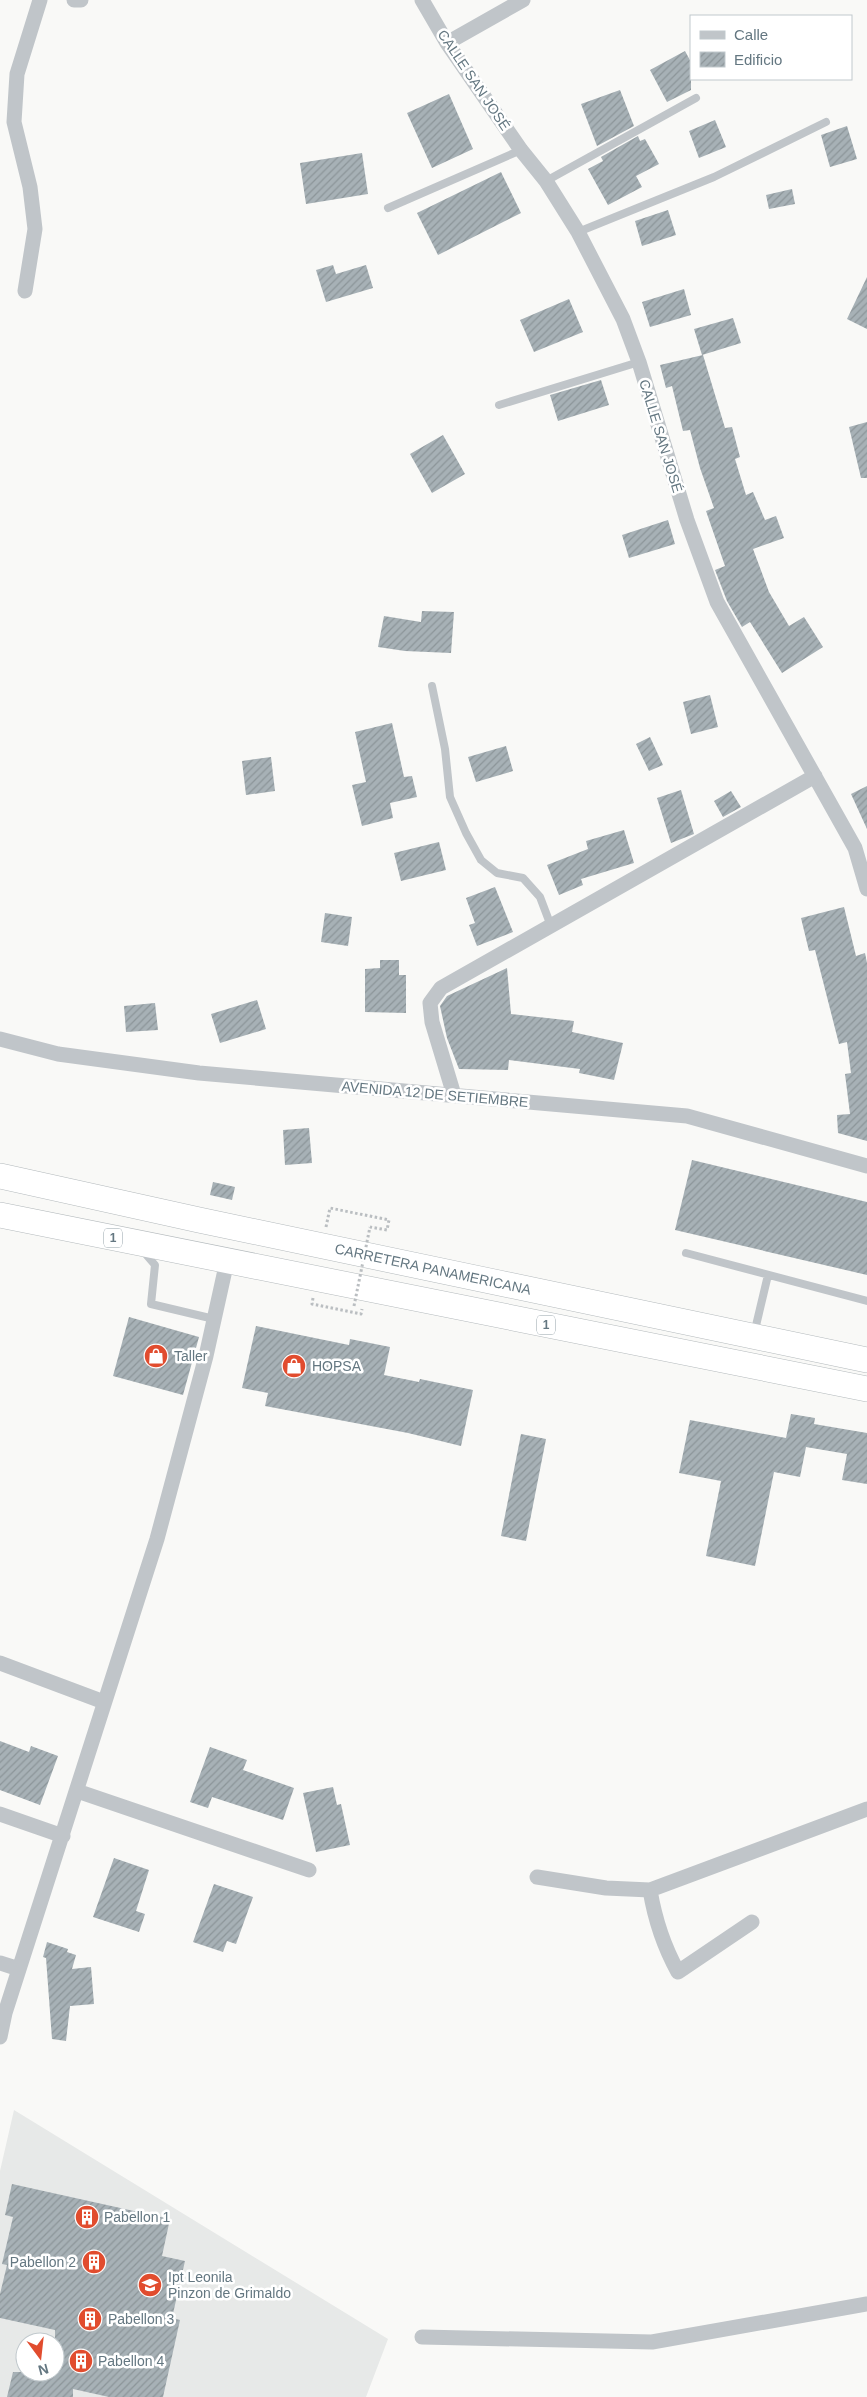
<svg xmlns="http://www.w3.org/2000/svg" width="867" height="2397" font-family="Helvetica,sans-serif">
	<defs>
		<pattern id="building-hatch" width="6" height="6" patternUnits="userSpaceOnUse" patternTransform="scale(1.25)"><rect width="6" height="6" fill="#a7b1b6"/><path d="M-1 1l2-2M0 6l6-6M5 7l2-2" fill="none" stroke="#8c9599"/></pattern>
	</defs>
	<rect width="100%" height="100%" fill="#f9f9f7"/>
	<path fill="#e7e9e8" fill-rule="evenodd" d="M14 2110 388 2339 366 2397H0V2171ZM25 2342H55V2372H25Z"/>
	<path fill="url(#building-hatch)" d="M685 51 691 62V90L667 102 650 70Z
		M620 90 634 126 597 146 581 104Z
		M449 94 473 149 432 168 407 113Z
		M715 120 726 147 699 158 689 131Z
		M847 126 857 159 830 167 821 135Z
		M638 136 640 141 645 139 659 164 636 176 642 187 608 205 588 169 603 161 601 157Z
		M362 153 368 194 306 204 300 163Z
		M501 172 521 213 438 255 417 213Z
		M792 189 795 204 769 209 766 195Z
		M668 210 676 235 642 246 635 221Z
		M333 265 336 274 366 265 373 288 326 302 316 270Z
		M867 277V329L847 319Z
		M684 289 691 315 650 327 642 302Z
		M569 299 583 332 534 352 520 320Z
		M733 318 741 343 702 355 694 329Z
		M703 355 725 428 732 427 740 457 735 459 746 495 753 492 765 520 776 516 784 538 753 549 769 592 789 626 804 617 823 647 782 673 750 622 742 627 727 601 715 570 725 566 706 511 714 508 700 468 690 430 683 431 672 386 666 388 660 365Z
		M601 380 609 405 558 421 550 395Z
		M867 422V478H861L849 427Z
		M443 435 465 474 432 493 410 454Z
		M668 520 675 544 629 558 622 535Z
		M422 611 454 612 451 653 405 651 378 647 384 616 421 622Z
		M710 695 718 727 691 734 683 702Z
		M392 723 404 777 412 776 417 797 390 803 393 818 362 826 352 785 366 782 355 732Z
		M650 737 663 765 649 771 636 744Z
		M506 746 513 771 476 782 468 757Z
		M271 757 275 791 246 795 242 761Z
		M867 786V829L851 794Z
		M681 790 694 834 671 843 657 798Z
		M731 791 741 807 723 817 714 801Z
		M624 830 634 863 581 879 583 885 559 895 547 865 588 849 586 841Z
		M439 842 446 870 401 881 394 853Z
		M495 887 513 932 477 946 469 925 475 923 466 898Z
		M844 907 856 956 865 953 867 963V1141L838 1133 837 1115 850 1114 845 1074 851 1073 847 1042 839 1044 815 950 809 951 801 918Z
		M325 913 352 917 348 946 321 942Z
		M380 960H399V975H406V1013L365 1012V969L380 968Z
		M507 968 511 1014 574 1021 572 1032 623 1043 614 1080 579 1073 580 1069 509 1060 508 1070 459 1069 447 1038 440 1006 447 996Z
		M257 1000 266 1029 220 1043 211 1014Z
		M155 1003 158 1030 126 1032 124 1006Z
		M309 1128 312 1163 285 1165 283 1130Z
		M692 1160 867 1202V1275L675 1230Z
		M213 1182 235 1187 232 1200 210 1195Z
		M129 1317 199 1337 183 1395 113 1376Z
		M256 1326 349 1345 350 1339 390 1347 384 1375 419 1382 420 1379 473 1390 461 1446 408 1433 265 1406 268 1393 242 1388Z
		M791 1414 815 1418 814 1424 867 1433V1484L842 1480 847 1454 806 1447 800 1477 774 1472 755 1566 706 1556 721 1481 679 1473 690 1420 786 1438Z
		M521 1434 546 1439 526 1541 501 1536Z
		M0 1741 29 1752 31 1746 58 1756 40 1805 0 1790Z
		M210 1747 247 1760 243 1770 294 1788 283 1820 212 1797 208 1808 190 1802Z
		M333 1787 337 1805 341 1804 350 1845 316 1852 303 1793Z
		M114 1858 149 1870 136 1911 145 1914 139 1932 93 1917Z
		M214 1884 253 1897 236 1944 227 1941 223 1952 193 1942Z
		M47 1942 68 1949 67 1952 76 1955 72 1969 91 1967 94 2004 70 2006 66 2041 52 2039 46 1958 43 1957Z
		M12 2184 170 2219 162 2256 185 2261 172 2318 180 2320 163 2397H109L73 2389V2397H7L13 2372H55V2330L0 2318V2294L7 2265 2 2264 13 2217 5 2215Z"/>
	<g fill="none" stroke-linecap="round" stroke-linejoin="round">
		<g stroke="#b3b9bc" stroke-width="26">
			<path id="trunk" d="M0 1176 199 1220 867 1360
				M0 1215 867 1389"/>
		</g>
		<path stroke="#babec1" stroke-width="3" stroke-dasharray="2.5 2.5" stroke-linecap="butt" d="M326 1227 330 1208 389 1220 387 1230 370 1227
			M313 1298 312 1304 361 1314 362 1309"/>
		<path stroke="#c0c5c9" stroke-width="8" d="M546 181 696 98
			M388 208 521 150
			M578 232 714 177 826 122
			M499 405 639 362
			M432 686 445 749 450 797 466 833 481 860 497 873 523 878 540 897 551 926
			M143 1251 155 1265 151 1304 214 1319
			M686 1253 867 1301
			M754 1334 768 1275"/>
		<path stroke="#c0c5c9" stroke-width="15" d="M74 0H81
			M422 0 447 43 521 150 546 181 578 232 623 319 639 362 687 520 717 602 855 848 867 889
			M447 43 523 0
			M25 291 35 229 30 187 14 122 17 74 40 0
			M0 1039 58 1054 199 1073 687 1116 867 1166
			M454 1095 432 1022 430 1003 441 988 815 776
			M0 1663 104 1702
			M77 1791 309 1870
			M0 1814 63 1836
			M537 1877 606 1888 650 1890 867 1809
			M650 1890C655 1920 663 1945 678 1972L752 1922
			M0 1963 19 1969
			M0 2037 5 2013 157 1539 206 1356 227 1261
			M422 2337 652 2342 867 2304"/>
		<use href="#trunk" stroke="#fff" stroke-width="25"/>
		<path stroke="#babec1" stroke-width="3" stroke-dasharray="2.5 2.5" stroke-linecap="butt" d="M354 1306 370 1227"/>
	</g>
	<defs>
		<g id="shop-disc" transform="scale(1.25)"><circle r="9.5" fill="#e14c2e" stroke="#fff"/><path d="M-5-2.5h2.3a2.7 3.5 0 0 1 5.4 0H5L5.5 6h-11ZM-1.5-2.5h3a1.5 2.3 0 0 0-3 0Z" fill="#fff"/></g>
		<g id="building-disc" transform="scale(1.25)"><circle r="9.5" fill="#e14c2e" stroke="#fff"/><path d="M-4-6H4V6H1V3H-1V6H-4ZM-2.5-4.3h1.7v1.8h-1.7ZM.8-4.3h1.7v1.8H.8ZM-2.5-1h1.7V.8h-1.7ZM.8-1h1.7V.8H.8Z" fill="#fff"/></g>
		<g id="school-disc" transform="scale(1.25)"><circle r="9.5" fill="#e14c2e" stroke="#fff"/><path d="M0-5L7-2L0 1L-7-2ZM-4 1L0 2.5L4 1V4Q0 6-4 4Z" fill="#fff"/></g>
	</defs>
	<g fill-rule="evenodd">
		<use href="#shop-disc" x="156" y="1356"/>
		<use href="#shop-disc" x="294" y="1366"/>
		<use href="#building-disc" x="87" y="2217"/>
		<use href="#building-disc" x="94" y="2262"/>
		<use href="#school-disc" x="150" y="2285"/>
		<use href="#building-disc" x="90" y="2319"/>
		<use href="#building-disc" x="81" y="2361"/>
	</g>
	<g text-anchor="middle" stroke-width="5" stroke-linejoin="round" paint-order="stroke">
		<g fill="#fff" stroke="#92a0a7" stroke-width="1">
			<rect x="104" y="1228.5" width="18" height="19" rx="4"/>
			<rect x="537" y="1315.5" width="18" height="19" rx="4"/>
		</g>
		<g font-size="12" font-weight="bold" fill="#647781">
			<text x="113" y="1242">1</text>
			<text x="546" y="1329">1</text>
		</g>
		<g font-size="14" fill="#647781" stroke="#fff">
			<text transform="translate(474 80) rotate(56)" y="5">CALLE SAN JOSÉ</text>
			<text transform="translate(661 436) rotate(73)" y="5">CALLE SAN JOSÉ</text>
			<text transform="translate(435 1094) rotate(5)" y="5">AVENIDA 12 DE SETIEMBRE</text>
			<text transform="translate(433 1269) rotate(12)" y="5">CARRETERA PANAMERICANA</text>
		</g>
		<g font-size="14" fill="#647781" stroke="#fff" text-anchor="start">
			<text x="174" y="1361">Taller</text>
			<text x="312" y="1371">HOPSA</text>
			<text x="104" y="2222">Pabellon 1</text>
			<text x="76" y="2267" text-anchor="end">Pabellon 2</text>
			<text x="168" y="2282">Ipt Leonila<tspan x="168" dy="16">Pinzon de Grimaldo</tspan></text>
			<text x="108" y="2324">Pabellon 3</text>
			<text x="98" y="2366">Pabellon 4</text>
		</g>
	</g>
	<rect x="690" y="15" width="162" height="65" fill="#ffffff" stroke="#c1c9cd"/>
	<rect x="700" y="31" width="25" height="8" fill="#c0c5c9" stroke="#c1c9cd"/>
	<text x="734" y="40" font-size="15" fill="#647781">Calle</text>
	<rect x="700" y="52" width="25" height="15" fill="url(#building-hatch)" stroke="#c1c9cd"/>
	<text x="734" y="65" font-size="15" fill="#647781">Edificio</text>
	<g transform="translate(40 2357) rotate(165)"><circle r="24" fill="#ffffff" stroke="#c1c9cd"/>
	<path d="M0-4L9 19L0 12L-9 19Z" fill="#e14c2e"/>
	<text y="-8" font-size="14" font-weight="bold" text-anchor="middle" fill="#647781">N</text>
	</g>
</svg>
